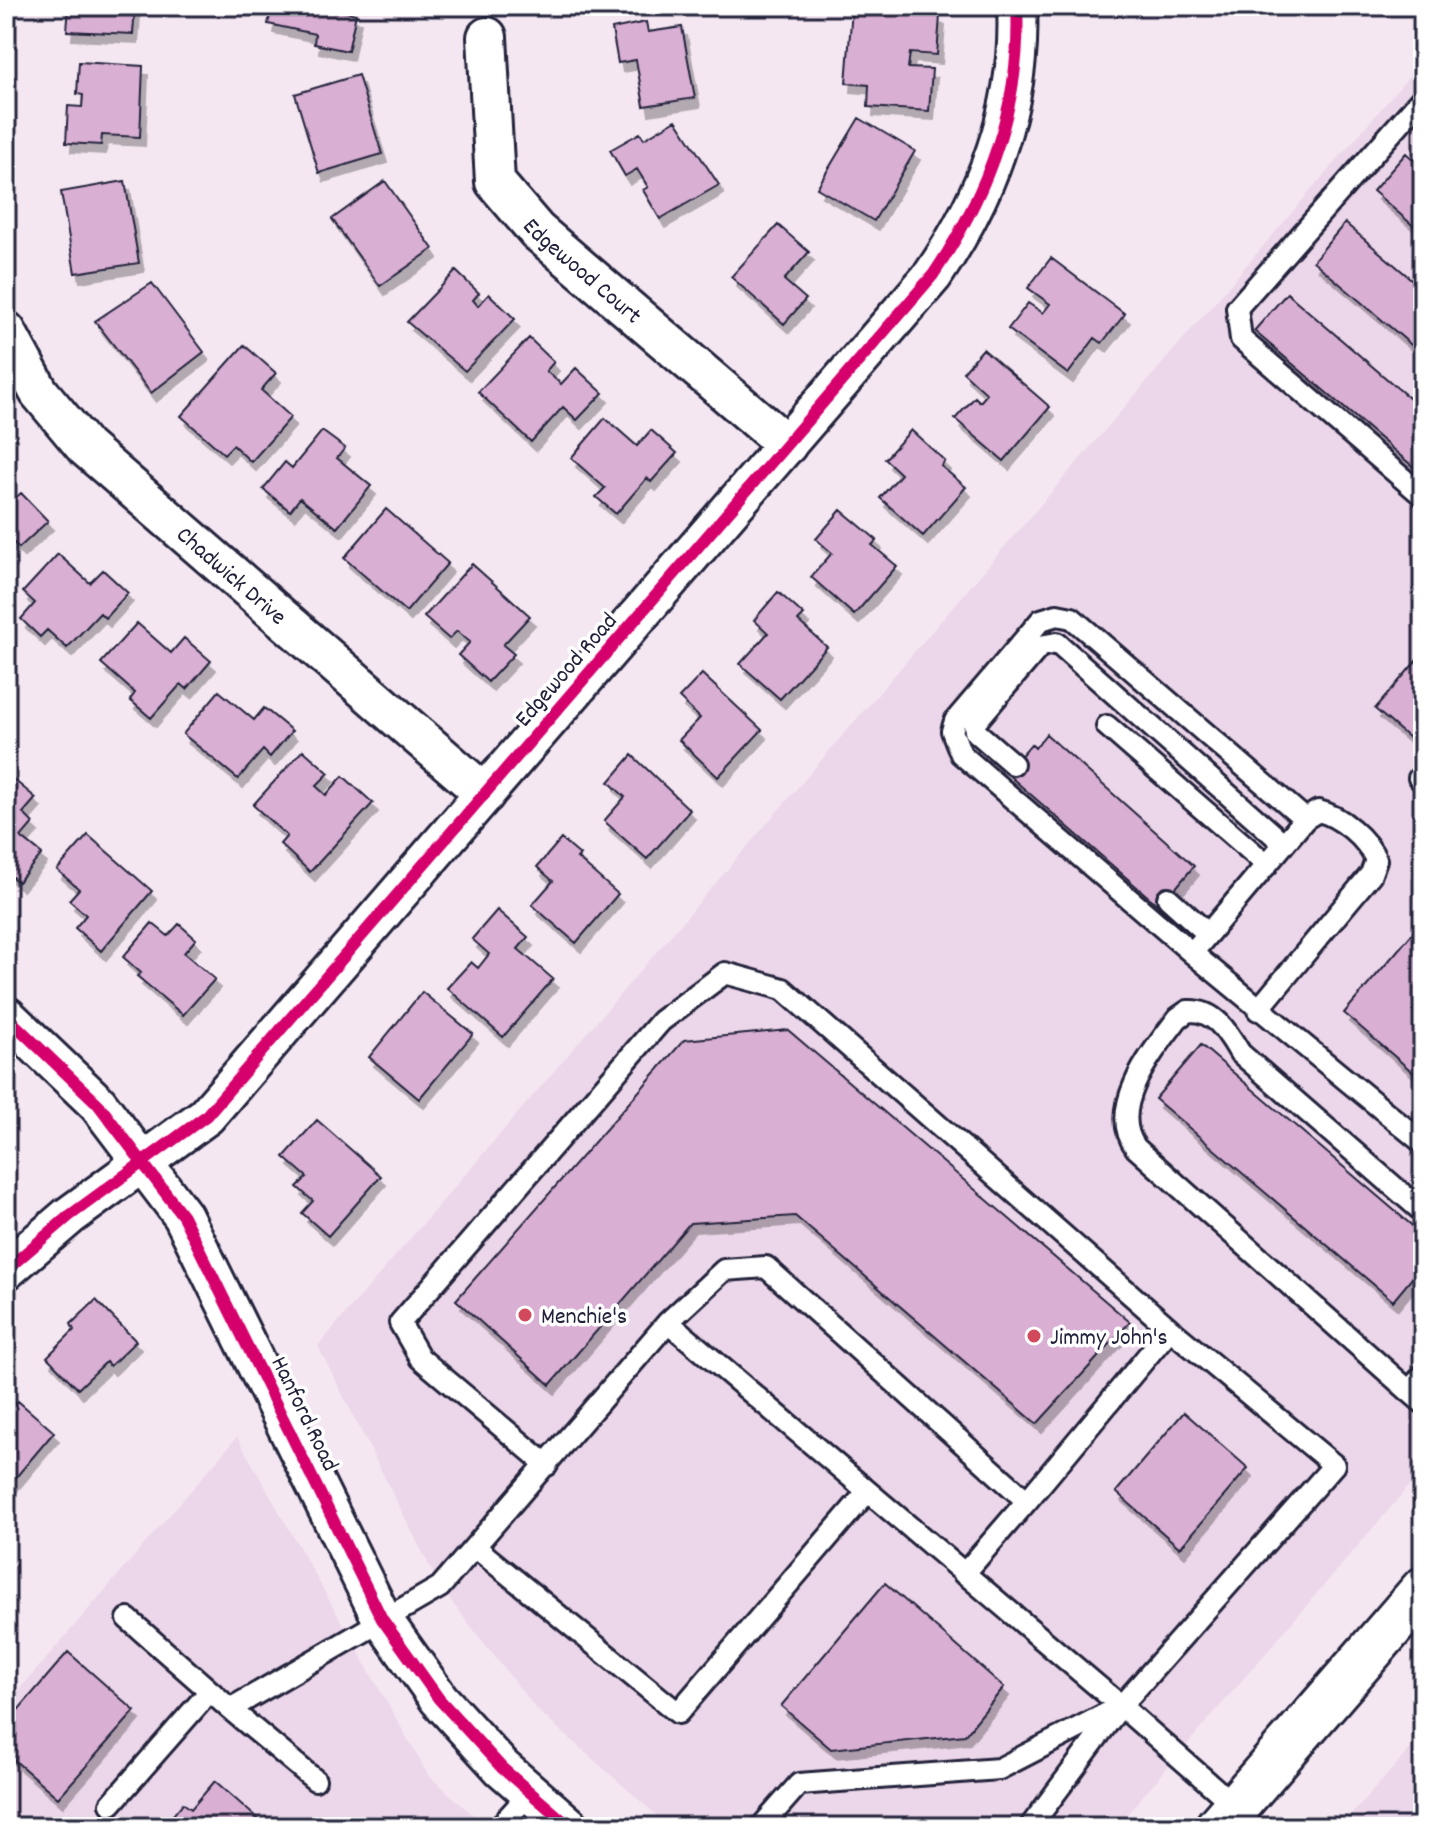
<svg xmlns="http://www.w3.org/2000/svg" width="1429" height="1833" font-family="Dekko,sans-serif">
	<defs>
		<filter id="shadow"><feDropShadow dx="5" dy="9" stdDeviation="0" flood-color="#0004"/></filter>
	</defs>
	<rect width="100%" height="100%" fill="#f4e7f2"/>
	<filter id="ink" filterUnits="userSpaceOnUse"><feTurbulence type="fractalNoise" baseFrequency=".0125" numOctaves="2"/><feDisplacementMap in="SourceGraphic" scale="16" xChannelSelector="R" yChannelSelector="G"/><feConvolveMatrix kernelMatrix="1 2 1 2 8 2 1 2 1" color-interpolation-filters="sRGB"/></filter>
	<g filter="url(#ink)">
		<path fill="#ecd6e9" d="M1423 60V1470L1116 1827H670L536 1709 440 1587 318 1346Z
			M237 1437 428 1775 487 1827H6V1705Z
			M1423 1735V1827H1340Z"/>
		<path fill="#d9afd4" stroke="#22223b" stroke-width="2" filter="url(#shadow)" d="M69 6H135L133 34 67 31Z
			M272 6H338L337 10 356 14 348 51 314 44 315 34 268 24Z
			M852 9 940 16 937 55 910 53 908 68 932 69 929 111 868 107 869 85 846 83Z
			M646 22 648 32 682 27 695 98 644 106 636 60 618 63 612 29Z
			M79 62 143 66 140 137 102 135 101 145 66 143 68 106 82 107 83 95 77 94Z
			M358 75 382 154 319 173 295 94Z
			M859 118 915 151 874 221 817 188Z
			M676 120 719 185 660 219 643 190 648 187 637 169 625 176 610 150 640 133 644 139Z
			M1406 153 1423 168V234L1373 191Z
			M125 181 139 263 75 273 61 192Z
			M385 181 433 249 380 286 332 219Z
			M1345 223 1423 289V355L1313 261Z
			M778 225 809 252 784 280 806 299 784 324 731 277Z
			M1051 258 1125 314 1102 343 1095 338 1068 374 1008 329 1028 303 1043 313 1050 304 1028 288Z
			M456 271 479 293 473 300 478 306 489 294 515 319 465 371 407 322Z
			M152 283 204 352 151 393 95 321Z
			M1287 293 1423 410V475L1254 331Z
			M529 338 554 362 546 371 561 384 576 368 603 393 577 420 563 407 531 442 478 392Z
			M244 345 276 373 261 390 291 417 251 462 233 445 224 454 181 416Z
			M983 349 1050 407 1004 461 955 419 975 397 980 402 987 394 963 372Z
			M605 418 637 446 651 430 677 453 651 482 647 478 616 514 596 497 605 488 571 458Z
			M911 430 945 461 941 466 966 487 923 536 880 498 901 474 885 459Z
			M322 431 345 448 337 458 371 486 337 528 300 498 290 511 263 489 285 462 292 468Z
			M21 493 48 521 19 548 12 541 6 546V502L8 504Z
			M386 509 448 563 406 612 344 558Z
			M841 510 877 540 872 545 897 566 854 615 811 577 832 553 816 539Z
			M58 554 90 583 103 570 128 593 105 618 100 613 67 648 47 630 40 637 21 619 35 603 23 592Z
			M472 564 530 616 503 645 514 654 488 682 458 655 470 642 457 631 449 639 424 617Z
			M778 592 804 615 798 621 827 647 780 699 740 664 768 633 754 620Z
			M137 623 171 653 184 638 211 661 187 689 181 684 151 718 130 700 135 693 101 663Z
			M1423 653V750L1375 709Z
			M702 674 762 730 718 777 679 740 700 718 679 698Z
			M219 691 254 720 264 708 292 731 270 757 263 750 238 779 183 734Z
			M1046 734 1194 866 1160 907 1006 773 1031 744 1035 748Z
			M303 750 329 773 316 786 326 795 343 776 373 803 310 872 280 844 287 836 253 805Z
			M632 755 690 810 647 859 604 821 625 797 609 782Z
			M8 775 36 798 23 813 33 823 21 837 42 854 18 882 6 872Z
			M88 835 152 891 101 951 75 928 86 915 69 900 79 889 57 870Z
			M561 839 580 855 577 858 618 894 576 943 532 905 553 881 537 867Z
			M497 910 528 937 518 949 553 979 503 1037 447 988 471 962 478 968 489 954 472 939Z
			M1423 921V1081L1344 1013Z
			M152 923 168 936 179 924 196 939 184 953 215 979 183 1015 137 976 141 973 123 957Z
			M422 992 473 1034 419 1099 369 1057Z
			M788 1030 1130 1322 1037 1424 795 1216 690 1223 550 1385 456 1300 684 1040Z
			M1201 1045 1423 1235V1265L1393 1301 1155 1099Z
			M317 1120 381 1176 328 1236 302 1213 313 1201 297 1187 307 1177 284 1157Z
			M96 1300 136 1341 110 1366 106 1362 78 1389 47 1357 74 1330 71 1324Z
			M18 1401 54 1432 7 1488 6 1414Z
			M1184 1412 1248 1468 1180 1548 1116 1492Z
			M885 1583 1004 1687 965 1735 831 1749 781 1706Z
			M68 1652 135 1711 58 1798 6 1753V1724Z
			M215 1781 267 1827H163L183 1803 191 1809Z"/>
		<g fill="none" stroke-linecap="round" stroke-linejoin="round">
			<g stroke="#22223b" stroke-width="26">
				<path id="lane" d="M1423 97 1237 308 1241 339 1423 496
					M1107 726 1267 865
					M1013 764 975 731 974 724 1040 646 1057 643 1284 844
					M1419 778 1423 781
					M1168 898 1208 934
					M1192 953 961 754 952 731 955 721 1041 620 1057 615 1072 618 1305 819
					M1258 1010 1371 874 1376 860C1367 839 1341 816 1318 811L1305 819 1192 953 1423 1143
					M668 1322 1121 1706 999 1769 799 1784 761 1827
					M1423 1375 1409 1391 1423 1403
					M1409 1391 1136 1148C1106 1108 1153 1051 1178 1018L1188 1011C1215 1009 1228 1033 1240 1053L1423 1212
					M547 1465 420 1358 400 1323 661 1021 725 973 783 989 1170 1329
					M475 1547 678 1713 867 1492
					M964 1574 1027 1501
					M128 1619 210 1691
					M230 1709 315 1780
					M111 1804 210 1691 230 1709 440 1587 668 1322 724 1270 766 1267 1027 1501 1170 1329 1334 1465 1121 1706 1235 1806 1253 1827
					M499 1827 530 1793
					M1030 1827 1116 1712"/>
			</g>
			<g stroke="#22223b" stroke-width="44">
				<g id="street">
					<path id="s1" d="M487 37 495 182 537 231 787 445"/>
					<path id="s2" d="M6 331 39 392 85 447 485 794"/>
					<path d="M6 1016 98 1104 183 1216 382 1619 439 1699 502 1768 570 1827"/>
					<path d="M6 1270 69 1216 206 1116 933 275C987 195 1022 105 1017 6"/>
				</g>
			</g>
			<g stroke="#22223b" stroke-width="50">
				<path id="secondary" d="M1218 1827 1423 1590"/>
			</g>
			<use href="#lane" stroke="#fff" stroke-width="20"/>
			<use href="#street" stroke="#fff" stroke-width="38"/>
			<use href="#secondary" stroke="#fff" stroke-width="44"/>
			<g stroke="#fff" stroke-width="17">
				<path id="cycleway" d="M6 1016 98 1104 183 1216 382 1619 439 1699 502 1768 570 1827
					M6 1270 69 1216 206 1116 933 275C987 195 1022 105 1017 6"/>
			</g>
			<use href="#cycleway" stroke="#d6006c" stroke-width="12"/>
		</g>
	</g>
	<g fill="#d1495b" stroke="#fff" stroke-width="3">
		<circle cx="525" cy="1315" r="8"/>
		<circle cx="1034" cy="1336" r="8"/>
	</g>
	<g text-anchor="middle" stroke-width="7" stroke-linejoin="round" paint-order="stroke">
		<g font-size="24" fill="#22223b" stroke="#fff">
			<text dy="8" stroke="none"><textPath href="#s1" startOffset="270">Edgewood Court</textPath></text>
			<text dy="8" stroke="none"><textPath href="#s2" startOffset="336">Chadwick Drive</textPath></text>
			<text transform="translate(565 669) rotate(-49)" y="8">Edgewood Road</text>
			<text transform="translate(306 1413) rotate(64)" y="8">Hanford Road</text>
		</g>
		<g font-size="24" fill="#22223b" stroke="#fff" text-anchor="start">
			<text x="541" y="1323">Menchie's</text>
			<text x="1050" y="1344">Jimmy John's</text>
		</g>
	</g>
	<rect width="1429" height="1833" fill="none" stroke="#fff" stroke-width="32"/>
	<rect x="16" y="16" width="1397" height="1801" fill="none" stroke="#22223b" stroke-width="3" filter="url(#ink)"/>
</svg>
